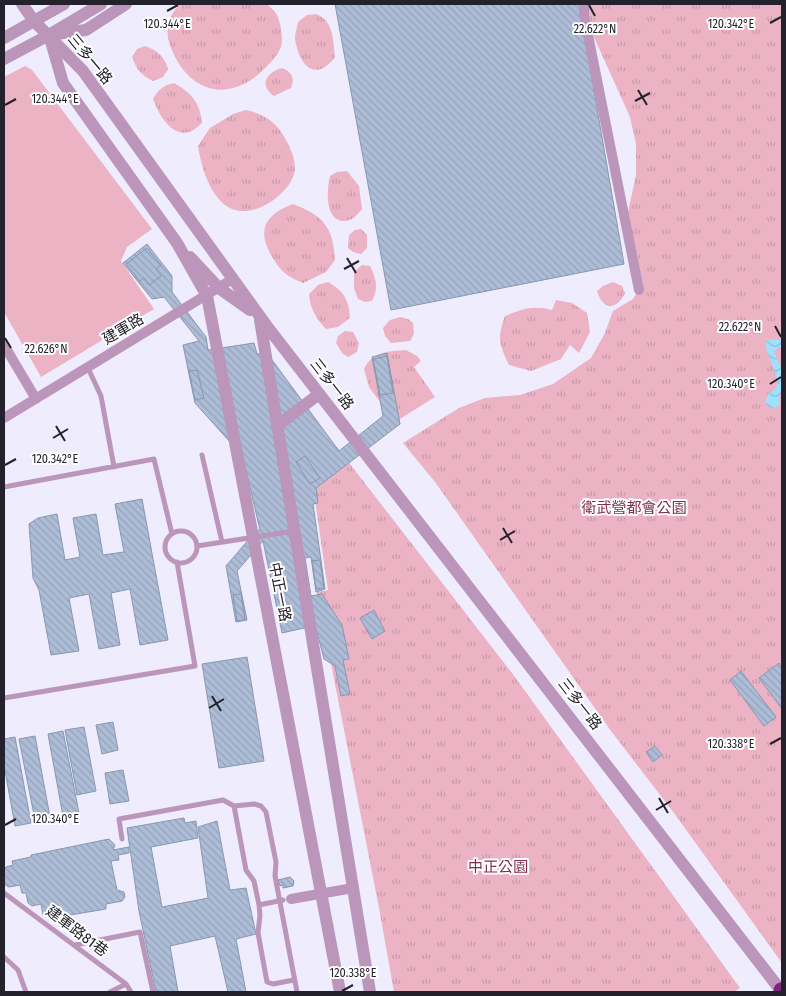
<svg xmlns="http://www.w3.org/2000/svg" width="786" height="996" font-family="'Fira Sans Condensed','Noto Sans TC',sans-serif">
	<defs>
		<pattern id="park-tufts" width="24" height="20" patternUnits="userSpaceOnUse" patternTransform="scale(1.25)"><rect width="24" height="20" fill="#ebb3c4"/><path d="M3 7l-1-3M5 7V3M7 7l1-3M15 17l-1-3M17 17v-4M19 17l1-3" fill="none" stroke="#c99aa9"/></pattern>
		<pattern id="water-waves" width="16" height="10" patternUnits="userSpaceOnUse" patternTransform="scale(1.25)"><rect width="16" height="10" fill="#9fe0fd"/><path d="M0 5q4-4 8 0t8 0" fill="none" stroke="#89c0d9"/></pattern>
		<pattern id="building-back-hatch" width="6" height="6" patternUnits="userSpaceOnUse" patternTransform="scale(1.25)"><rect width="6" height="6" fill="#aebdd7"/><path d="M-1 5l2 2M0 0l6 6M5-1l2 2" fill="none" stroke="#95a2b9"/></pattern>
	</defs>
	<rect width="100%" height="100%" fill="#efecfe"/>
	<path fill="#ebb3c4" d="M25 66 32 70 152 229 127 247 121 261 154 309 41 377 4 312V77Z"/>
	<path fill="url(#park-tufts)" d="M181 4H267C270 7 275 11 277 15 281 24 284 41 280 49 276 58 267 66 260 73 222 106 183 87 169 42 165 30 170 11 181 4Z
		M585 4H782V963L674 813 611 731 435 482 403 443 459 408 485 398 520 395 553 384 591 358 605 333 613 311 633 299 643 283 629 232 628 212 636 175V144L630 117 584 15Z
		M316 14C334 21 333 40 335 57 315 84 298 64 295 38 295 33 297 28 298 22L307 15Z
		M145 46C157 50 165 57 168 69L163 77 153 81C142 76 136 69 132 57L137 49Z
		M282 68C292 72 295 78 291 88L274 96C258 85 267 72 282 68Z
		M174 83C192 93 200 103 202 123 198 126 194 131 189 132 171 137 158 113 153 99 158 90 164 85 174 83Z
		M246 110C262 113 275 121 283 135 289 145 298 162 294 174 288 195 253 220 230 208 210 198 201 166 198 146L210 128 233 114Z
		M347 171 359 186 362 209C356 216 353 221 343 221 324 219 327 188 330 176L337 172Z
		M293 204C324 216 333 227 335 260L326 272 303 283C299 281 293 279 289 276 282 272 277 265 273 258 256 231 264 215 293 204Z
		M361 229 367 235V248L361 254 353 252 348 248 349 235 355 230Z
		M362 265 370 266C376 278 379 288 372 301L365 302 358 299 354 288V272Z
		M328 282C344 291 349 300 350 318L338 327 326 329C316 318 310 309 309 294L318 285Z
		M613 282 622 286 625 293C617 310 603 311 597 291L603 286Z
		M556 300 572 303 587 313 590 332 579 353 570 345 561 359 531 371 509 365C499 344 497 338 505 316 522 309 532 305 552 310Z
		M400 317 408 319 413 323 414 334 410 341 391 343 385 336 383 328 390 320Z
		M345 331 353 332 359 343 357 352 348 357 342 353 336 343 338 336Z
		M406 350 417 356 421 361 414 367 435 397 395 422 369 387 364 369C372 352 388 351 406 350Z
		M336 446 512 673 740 988 734 992H394L379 908 317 592 328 590 313 486 314 462Z"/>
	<path fill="url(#water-waves)" d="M770 339 782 340V348L778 347 774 352 782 370V392L779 396 780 405 772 409 765 403 768 394 776 388 778 380 766 348V342Z"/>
	<path fill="url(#building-back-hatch)" stroke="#8897b0" d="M335 4H579L624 264 391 310Z
		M147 244 172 276V292L206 337 208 350 254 343 257 354 267 353 339 451 383 416 372 357 387 353 400 424 316 488 318 503 313 504 325 589 316 592 311 557 305 558 311 596 322 594 342 625 349 659 343 660 350 694 341 696 335 666 324 659 316 628 313 626 282 633 263 541 237 571 247 620 236 622 226 566 256 531 260 530 242 453 230 442 195 403 183 345 199 341 164 297 152 299 123 263Z
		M147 248 161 265 156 269 161 276 149 285 144 278 140 281 126 264Z
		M387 356 393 393 380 395 373 359Z
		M197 370 204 398 195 400 189 371Z
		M305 456 320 478 310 484 296 462Z
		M142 499 168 640 140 645 130 589 111 593 120 645 99 649 89 594 69 598 79 651 51 655 39 590 33 578 29 524 38 518 57 514 65 560 80 557 73 518 96 514 103 555 124 552 115 504Z
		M320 560 324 588 316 589 312 561Z
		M241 594 245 620 237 621 233 595Z
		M374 610 385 631 372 639 360 618Z
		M247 657 264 761 219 768 202 664Z
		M779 663 782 668V709L759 678Z
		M741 671 776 717 764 726 730 680Z
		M113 722 118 750 102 754 96 725Z
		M84 727 96 791 77 795 65 730Z
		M63 731 79 813 63 816 48 734Z
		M35 736 50 817 35 820 19 739Z
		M15 737 31 823 15 826 4 765V739Z
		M655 746 662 755 653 762 646 752Z
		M123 770 129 801 110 804 105 773Z
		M184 818 185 823 196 821 198 838 151 847 162 907 208 898 198 827 217 821 230 890 246 888 256 934 236 939 246 992H226H228L215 936 170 946 178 992H156L139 911 127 828Z
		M109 839 115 845 113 850 129 847V853L118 855 119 860 111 861 117 890 124 892 125 897 122 901 106 904V909L52 918V914L43 915 41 904 32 906 28 903 26 893H22L20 885 9 887 4 884V869L6 867 13 865 12 861 31 857V855Z
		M290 877 294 881 293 886 283 888V885L280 886 278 880Z"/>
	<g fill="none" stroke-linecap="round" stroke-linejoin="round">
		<path stroke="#bc95bb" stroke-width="5" d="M88 368 101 396 114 467
			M202 455 222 542
			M4 487 154 459 172 534
			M165 547a16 16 0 1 1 32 0a16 16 0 1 1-32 0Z
			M197 546 294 531
			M4 698 195 666 177 562
			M234 806 246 870 254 881 259 905 260 915 258 933 267 982 273 984 294 980
			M122 839 119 819 223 800 234 806 254 804 261 806 266 812 276 862 275 876 297 992
			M4 893 126 984 131 992
			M259 905 283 900
			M75 945 140 932 153 992
			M4 957 18 970 26 992
			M110 992 126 984"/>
		<path stroke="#bc95bb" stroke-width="10" d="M584 4V15L639 290
			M4 345 36 399
			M4 418 231 280
			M291 899 353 888"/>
		<path stroke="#bc95bb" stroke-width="12" d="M22 4 34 21 83 71 269 329 782 992
			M56 34 86 30 126 4
			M4 38 64 4
			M50 38 63 83 177 243 207 296 340 992
			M4 59 49 35 101 4
			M190 257 219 288 250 310
			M260 320 370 992
			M277 426 319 394"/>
		<path stroke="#7a277c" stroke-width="15" d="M781 990H782"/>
	</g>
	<path fill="none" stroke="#23212c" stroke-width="2" d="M589 5 595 16M167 11 178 5M770 23 781 17M638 90 647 105M635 101 650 93M5 105 16 99M347 258 356 273M344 269 359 261M775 326 781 337M5 338 11 348M770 384 781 377M56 426 65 441M53 438 68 429M5 465 16 459M503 528 512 543M500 540 515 531M212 696 221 711M209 708 224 699M770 744 781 738M659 798 668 813M656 810 671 801M5 825 16 819M342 991 353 985"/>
	<g text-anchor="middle" stroke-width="4" stroke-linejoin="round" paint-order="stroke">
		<g font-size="15" fill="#23212c" stroke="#fff">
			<text transform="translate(90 59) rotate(50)" y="5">三多一路</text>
			<text transform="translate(123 329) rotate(-31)" y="5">建軍路</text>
			<text transform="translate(332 384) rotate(52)" y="5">三多一路</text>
			<text transform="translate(280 592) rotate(79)" y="5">中正一路</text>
			<text transform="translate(580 704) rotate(52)" y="5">三多一路</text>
			<text transform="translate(77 931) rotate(37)" y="5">建軍路81巷</text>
		</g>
		<g font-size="15" fill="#842c4f" stroke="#fff">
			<text x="634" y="513">衛武營都會公園</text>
			<text x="498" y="872">中正公園</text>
		</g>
	</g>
	<g font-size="12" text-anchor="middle" fill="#23212c" stroke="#fff" stroke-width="4" stroke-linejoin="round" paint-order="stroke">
		<text x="731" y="28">120.342°E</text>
		<text x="167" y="28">120.344°E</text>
		<text x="595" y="33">22.622°N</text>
		<text x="55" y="103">120.344°E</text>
		<text x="740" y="331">22.622°N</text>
		<text x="46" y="353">22.626°N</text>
		<text x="731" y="388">120.340°E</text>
		<text x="55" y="463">120.342°E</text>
		<text x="731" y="748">120.338°E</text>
		<text x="55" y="823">120.340°E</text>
		<text x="353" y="977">120.338°E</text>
	</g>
	<rect width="786" height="996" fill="none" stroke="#23212c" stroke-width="10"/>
</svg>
